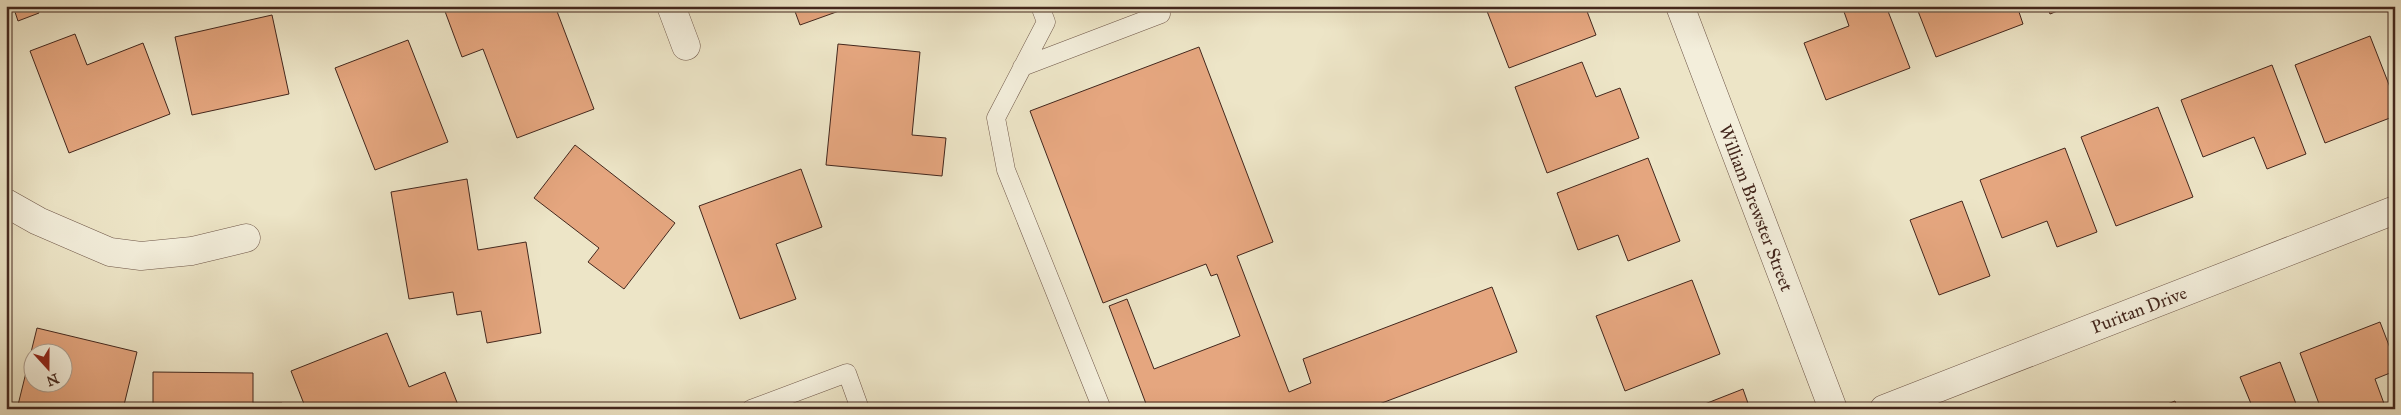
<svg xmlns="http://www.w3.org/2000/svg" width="2401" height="415" font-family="'IM FELL Great Primer',serif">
	<rect width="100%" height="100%" fill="#ede5c7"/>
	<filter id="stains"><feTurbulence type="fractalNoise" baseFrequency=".004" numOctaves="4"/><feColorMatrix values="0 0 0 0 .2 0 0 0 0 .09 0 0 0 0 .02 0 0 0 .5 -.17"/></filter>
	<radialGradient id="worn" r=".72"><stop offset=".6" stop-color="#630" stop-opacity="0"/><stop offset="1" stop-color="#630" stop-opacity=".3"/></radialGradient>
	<path fill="#e5a67f" stroke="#43271d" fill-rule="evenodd" d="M13 6H37L39 13 18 21Z
		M443 6H555L594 109 517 138 483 49 462 57Z
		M793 6H853L800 25Z
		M1485 6H1585L1596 35 1509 68Z
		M1842 6H1886L1910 68 1826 100 1804 43 1849 26Z
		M1916 6H2017L2023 24 1936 57Z
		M2047 6H2070L2050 14Z
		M272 15 289 94 192 115 175 37Z
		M75 34 87 65 143 43 170 114 69 153 30 51Z
		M2370 36 2395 100V116L2325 143 2295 65Z
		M408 40 448 142 375 170 335 68Z
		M838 44 920 52 912 135 946 138 942 176 826 165Z
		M1199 47 1273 242 1237 256 1289 392 1311 383 1303 359 1492 287 1517 352 1366 409H1148L1109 306 1127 299 1154 369 1240 336 1217 274 1211 276 1206 264 1103 303 1030 111Z
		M1582 62 1596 97 1620 88 1639 138 1547 173 1515 87Z
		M2272 65 2306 154 2267 169 2254 137 2203 157 2181 100Z
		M2158 107 2193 197 2116 226 2081 137Z
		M575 145 675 223 624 289 588 262 599 248 534 198Z
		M2065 148 2097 232 2057 247 2047 221 2002 238 1980 180Z
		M1648 158 1680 241 1628 261 1618 235 1578 250 1557 193Z
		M801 169 822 227 776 244 796 299 740 319 699 206Z
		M467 179 478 250 526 242 541 333 487 343 481 311 457 315 453 292 409 299 391 192Z
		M1962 201 1990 276 1939 295 1910 220Z
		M1692 280 1720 354 1625 391 1596 316Z
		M2380 322 2395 361V371L2375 379 2386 409H2321L2300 353Z
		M37 328 137 352 123 409H17ZM32 352H62V382H32Z
		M387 333 409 387 445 372 458 405 449 409H306L291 371Z
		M2280 362 2298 409H2246L2252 406 2240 377Z
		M153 372 253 373V403H282V409H153Z
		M1743 389 1750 409H1692Z
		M2175 401 2178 409H2155Z"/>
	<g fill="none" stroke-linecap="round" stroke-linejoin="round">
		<g stroke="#6e5648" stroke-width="19">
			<path id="service" d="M1040 6 1046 22 996 118 1006 170 1102 409
				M1022 67 1161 14 1158 6
				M751 409 847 373 860 409"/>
		</g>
		<g stroke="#6e5648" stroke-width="29">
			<path id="minor" d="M671 6 686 46
				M1680 6 1833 409
				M6 203 38 221 110 252 141 256 192 251 246 238
				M1884 409 2395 210"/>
		</g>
		<use href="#service" stroke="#f3eedb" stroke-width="18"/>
		<use href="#minor" stroke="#f3eedb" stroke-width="28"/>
	</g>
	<g text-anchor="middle" stroke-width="4" stroke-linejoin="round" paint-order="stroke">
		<g font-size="18" fill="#43271d" stroke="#f3eedb">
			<text transform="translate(1756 208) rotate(69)" y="6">William Brewster Street</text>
			<text transform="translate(2139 310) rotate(-21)" y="6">Puritan Drive</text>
		</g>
	</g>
	<rect width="2401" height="415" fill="none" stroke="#ede5c7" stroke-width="25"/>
	<rect x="8" y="8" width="2386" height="400" fill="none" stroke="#43271d" stroke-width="2.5"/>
	<rect x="12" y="12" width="2376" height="390" fill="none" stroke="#43271d"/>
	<g transform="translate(48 368) rotate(159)"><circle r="24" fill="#f3eedb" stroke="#ad9e8f"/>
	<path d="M0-4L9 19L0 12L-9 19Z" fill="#8f2418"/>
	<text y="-8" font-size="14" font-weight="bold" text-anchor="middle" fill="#43271d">N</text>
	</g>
	<rect width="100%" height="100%" filter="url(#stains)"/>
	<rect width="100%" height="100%" fill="url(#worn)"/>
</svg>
